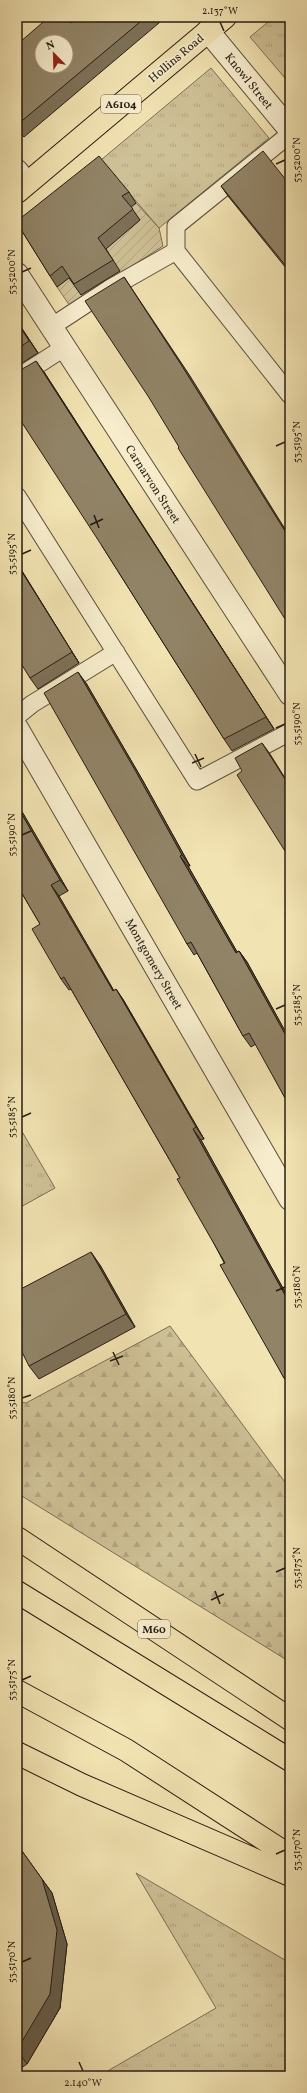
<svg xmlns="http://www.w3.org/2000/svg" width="307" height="2093" font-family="Vollkorn,serif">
	<defs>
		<pattern id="grass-tufts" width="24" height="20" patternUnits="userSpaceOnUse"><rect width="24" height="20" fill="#cfc197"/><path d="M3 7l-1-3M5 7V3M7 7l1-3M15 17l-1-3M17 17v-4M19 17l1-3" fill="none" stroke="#b2a581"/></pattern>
		<pattern id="forest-firs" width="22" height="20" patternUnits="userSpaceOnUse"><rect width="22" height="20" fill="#cfc197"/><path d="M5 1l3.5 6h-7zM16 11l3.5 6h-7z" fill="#b2a581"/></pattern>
		<pattern id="garden-furrows" width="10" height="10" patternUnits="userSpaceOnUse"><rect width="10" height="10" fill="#cfc197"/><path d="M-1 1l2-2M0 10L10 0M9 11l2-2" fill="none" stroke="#b2a581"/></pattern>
	</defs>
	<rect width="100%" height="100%" fill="#f2e3b2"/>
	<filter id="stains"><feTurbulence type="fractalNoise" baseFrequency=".005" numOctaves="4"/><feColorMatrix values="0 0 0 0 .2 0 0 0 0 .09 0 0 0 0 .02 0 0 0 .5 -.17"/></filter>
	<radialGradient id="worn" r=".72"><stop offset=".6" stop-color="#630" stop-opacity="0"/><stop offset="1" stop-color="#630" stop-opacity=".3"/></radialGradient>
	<path fill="url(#grass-tufts)" stroke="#7b6e55" d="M274 17H290V84L250 37Z
		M211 68 269 138 159 228 101 160Z
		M17 1123 55 1188 17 1209Z
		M136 1873 290 1963V2076H99L216 2008Z"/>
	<path fill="url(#forest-firs)" stroke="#7b6e55" d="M170 1326 290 1489V1662L17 1493V1401L26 1403Z"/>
	<path fill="url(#garden-furrows)" stroke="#7b6e55" d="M136 203 159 228 163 246 70 306 57 287 140 220 130 207Z"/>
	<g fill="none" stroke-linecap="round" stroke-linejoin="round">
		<g stroke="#5a4e3b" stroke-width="19">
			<path id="service" d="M290 134 176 226V251L290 395
				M51 327 109 289 176 251
				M17 378 65 347
				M17 496 197 781 290 732
				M17 716 32 704 116 652"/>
		</g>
		<g stroke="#5a4e3b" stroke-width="24">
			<path id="minor" d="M208 31 290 130
				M17 171 27 183
				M17 274 290 694
				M17 728 290 1199"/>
		</g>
		<g stroke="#271c13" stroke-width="24">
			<path id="primary" d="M17 192 225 17"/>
		</g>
		<g stroke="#271c13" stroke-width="24">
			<path id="motorway" d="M17 1538 290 1719
				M17 1592 290 1760
				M17 1691 126 1750 290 1856
				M17 1753 82 1785 290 1875"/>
		</g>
		<use href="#service" stroke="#f7edcd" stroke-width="17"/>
		<use href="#minor" stroke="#f7edcd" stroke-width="22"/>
		<use href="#primary" stroke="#f2e3b2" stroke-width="22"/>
		<use href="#motorway" stroke="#f2e3b2" stroke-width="22"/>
	</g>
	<path fill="#7d7158" stroke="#271c13" d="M79 17H166L24 137 17 129V41L20 42 71 23Z
		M290 185V273L228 196 221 186Z
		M129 192 136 203 131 207 140 220 106 249 120 271 81 295 69 278 57 287 50 276 17 223Z
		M17 321 38 353 17 366Z
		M44 372 274 729 232 751 224 739 102 546Z
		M17 563 79 663 38 689 30 678Z
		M86 683 143 781 190 866H188L237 952 239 951 247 962 290 1040V1107L256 1044 251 1047 243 1036 197 953 194 955 187 944Z
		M17 803 68 891 59 896 114 991 116 989 124 1001 189 1113 204 1139 201 1140 290 1301V1386L284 1378 180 1178 71 989 69 990 61 979 40 924 17 885Z
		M100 1265 135 1327 39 1379 29 1366Z
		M17 1844 52 1893 67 1944 60 2008 27 2064 17 2071Z"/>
	<path fill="#665c47" stroke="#271c13" d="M124 277 190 376 290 537V539Z
		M17 321 38 353 17 322Z
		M36 361 44 372 274 729 266 717Z
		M17 563 79 663 72 652 17 564Z
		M78 672 86 683 143 781 190 866 182 855Z
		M262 743 270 754 290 786V787Z
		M17 803 68 891 60 880 17 806Z
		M180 856 188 866 244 964 236 953Z
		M51 885 59 896 121 1003 113 991Z
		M239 951 247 962 290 1040V1043Z
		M116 989 124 1001 204 1139 196 1127Z
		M193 1129 201 1140 290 1301V1304Z
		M91 1252 100 1265 135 1327 126 1314Z
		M42 1879 52 1893 67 1944 60 2008 27 2064 17 2050Z"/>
	<path fill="#918366" stroke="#271c13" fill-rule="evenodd" d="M49 17H64L71 23 79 17H146L17 125V41L19 40 20 42ZM42 42H66V66H42Z
		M263 151 290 185V271L221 186Z
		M99 156 129 192 122 196 133 209 98 238 113 260 74 284 62 266 50 276 17 223V221Z
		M124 277 182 366 290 539V627L178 448 179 447 148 396 85 301Z
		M17 322 29 341 17 349Z
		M36 361 266 717 224 739 102 546 17 415V372Z
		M17 564 72 652 30 678 17 657Z
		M78 672 135 770 182 855 180 856 236 953 239 951 290 1043V1107L249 1033 243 1036 191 942 187 944 44 693Z
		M262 743 290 787V859L237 775 242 771 235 758Z
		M17 806 60 880 51 885 113 991 116 989 181 1101 196 1127 193 1129 290 1304V1374L284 1378 220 1265 225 1263 177 1179 180 1178 64 977 61 979 32 929 40 924 17 885Z
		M91 1252 126 1314 29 1366 17 1342V1291Z
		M17 1844 42 1879 57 1930 50 1994 17 2050Z"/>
	<path fill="none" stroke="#271c13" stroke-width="1.5" d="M220 22 224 31M276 164 285 160M22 272 31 268M276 446 285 442M94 515 99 528M90 525 103 519M22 554 31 550M276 728 285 724M195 754 201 767M192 763 204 758M22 835 31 831M276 1009 285 1005M22 1117 31 1113M276 1291 285 1287M113 1352 119 1365M110 1361 123 1356M22 1398 31 1395M276 1572 285 1568M215 1591 220 1604M211 1600 224 1594M22 1680 31 1676M276 1854 285 1850M22 1962 31 1958M79 2062 83 2071"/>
	<g text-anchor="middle" stroke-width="3.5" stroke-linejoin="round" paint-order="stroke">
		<g fill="#f7edcd" stroke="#655b4b" stroke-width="1">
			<rect x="101" y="95" width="40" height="18" rx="3"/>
			<rect x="138" y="1620" width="32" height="18" rx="3"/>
		</g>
		<g font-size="11" font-weight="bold" fill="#271c13">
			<text x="121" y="108">A6104</text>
			<text x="154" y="1633">M60</text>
		</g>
		<g font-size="12" fill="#271c13" stroke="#f7edcd">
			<text transform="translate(176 58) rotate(-40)" y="4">Hollins Road</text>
			<text transform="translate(249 81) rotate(51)" y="4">Knowl Street</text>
			<text transform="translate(153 484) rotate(57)" y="4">Carnarvon Street</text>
			<text transform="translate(154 964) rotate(60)" y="4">Montgomery Street</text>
		</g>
	</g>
	<rect width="307" height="2093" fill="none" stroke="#f2e3b2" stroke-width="44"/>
	<g transform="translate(54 54) rotate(337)"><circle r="19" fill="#f7edcd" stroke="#a49983"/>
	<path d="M0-3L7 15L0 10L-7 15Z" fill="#8f2418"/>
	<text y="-6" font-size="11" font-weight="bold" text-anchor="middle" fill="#271c13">N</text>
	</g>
	<rect x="22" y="22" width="263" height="2049" fill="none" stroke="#271c13" stroke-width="1.5"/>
	<g font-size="10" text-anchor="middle" fill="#271c13">
		<text x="220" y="14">2.137°W</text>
		<text transform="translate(296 160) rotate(-90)" y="4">53.5200°N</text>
		<text transform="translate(11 272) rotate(-90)" y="4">53.5200°N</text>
		<text transform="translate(296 442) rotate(-90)" y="4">53.5195°N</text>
		<text transform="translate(11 554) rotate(-90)" y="4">53.5195°N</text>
		<text transform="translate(296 724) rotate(-90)" y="4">53.5190°N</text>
		<text transform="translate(11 835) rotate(-90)" y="4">53.5190°N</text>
		<text transform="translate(296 1005) rotate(-90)" y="4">53.5185°N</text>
		<text transform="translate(11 1117) rotate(-90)" y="4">53.5185°N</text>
		<text transform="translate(296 1287) rotate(-90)" y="4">53.5180°N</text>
		<text transform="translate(11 1398) rotate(-90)" y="4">53.5180°N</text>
		<text transform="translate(296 1568) rotate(-90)" y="4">53.5175°N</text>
		<text transform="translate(11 1680) rotate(-90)" y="4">53.5175°N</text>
		<text transform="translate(296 1850) rotate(-90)" y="4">53.5170°N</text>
		<text transform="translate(11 1962) rotate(-90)" y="4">53.5170°N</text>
		<text x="83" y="2086">2.140°W</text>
	</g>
	<rect width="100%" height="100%" filter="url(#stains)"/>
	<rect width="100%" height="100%" fill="url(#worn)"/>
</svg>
